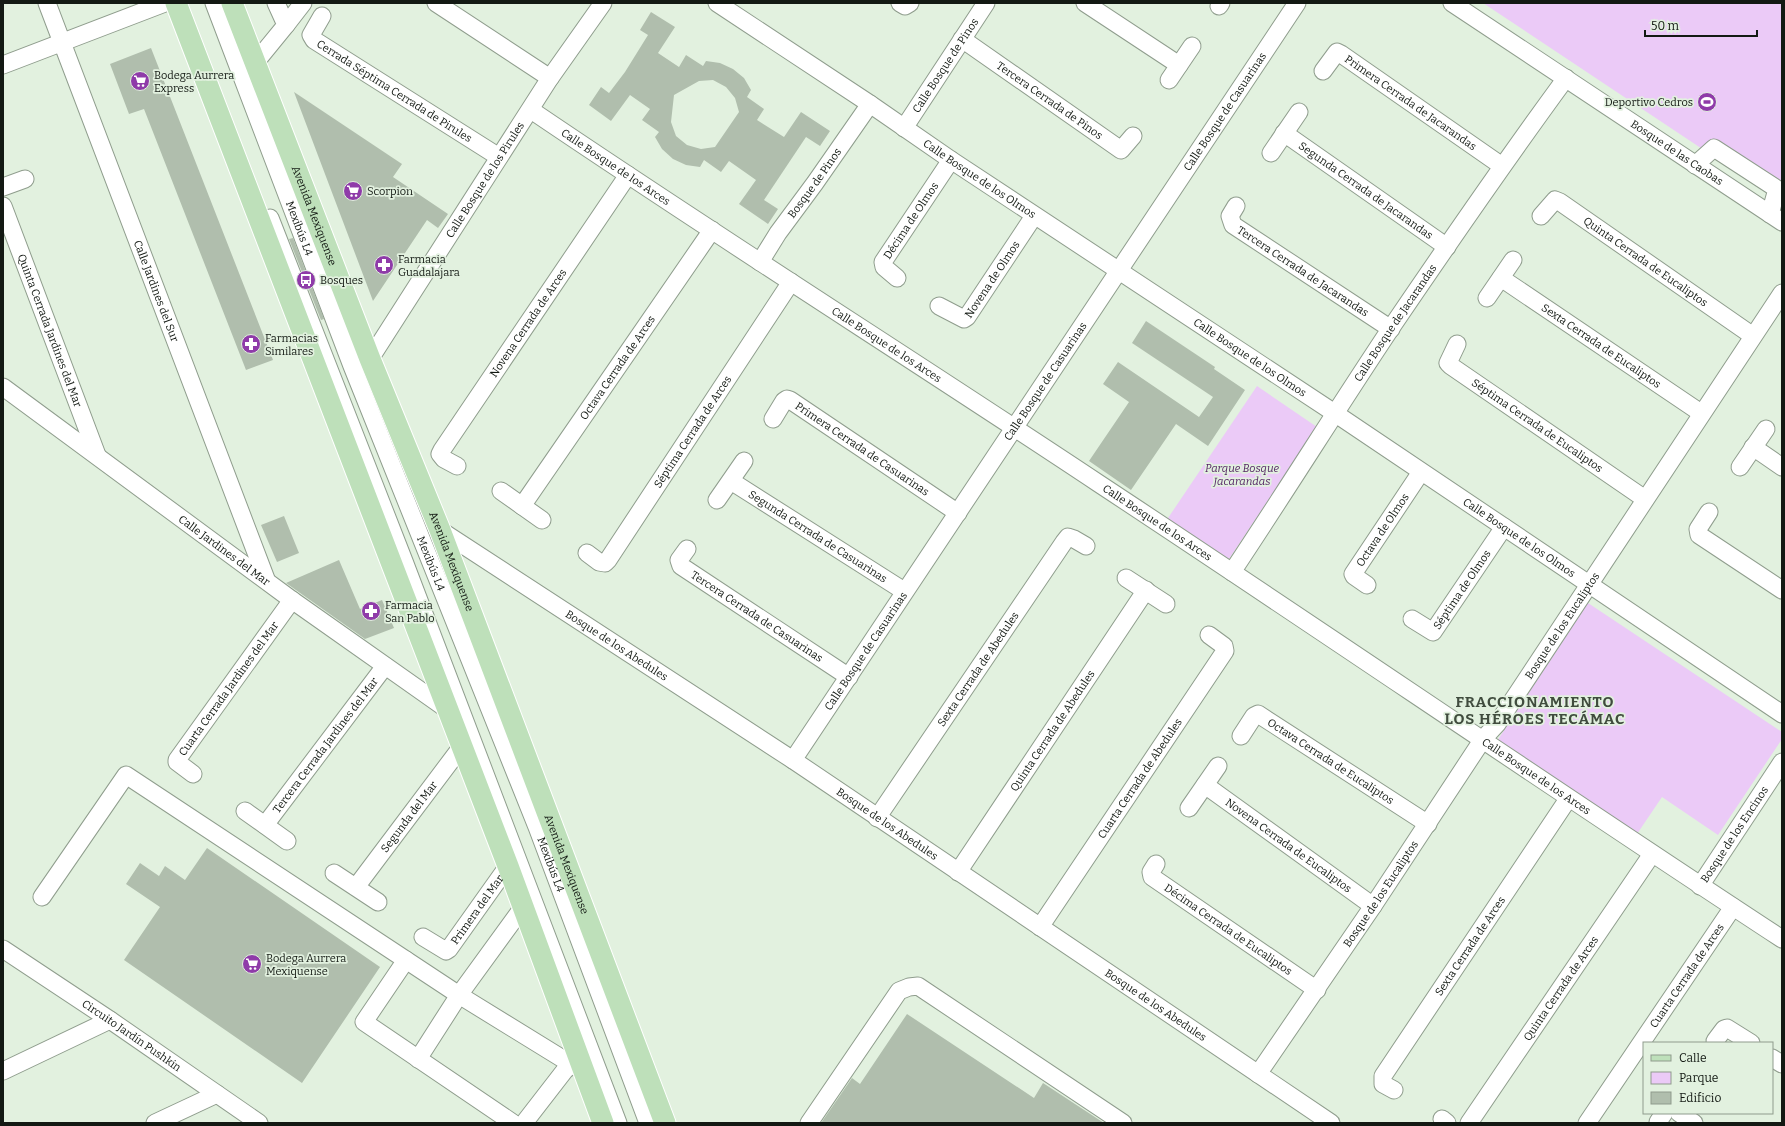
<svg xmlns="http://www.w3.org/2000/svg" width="1785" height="1126" font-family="Bitter,serif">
	<rect width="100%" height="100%" fill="#e2f1df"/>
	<path fill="#ebcaf7" d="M1483 3H1782V202Z
		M1257 386 1317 427 1227 562 1166 521Z
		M1588 603 1782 732V739L1718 835 1662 797 1637 834 1497 741Z"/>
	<path fill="#b0bead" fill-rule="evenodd" d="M651 12 675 27 658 53 679 67 686 55 703 66 706 61 720 63 733 69 744 78 751 90 747 97 764 109 757 120 784 137 801 112 830 131 820 146 806 137 764 200 778 209 768 224 739 204 756 180 729 161 721 172 704 160 700 167 686 165 673 159 662 149 655 137 659 132 642 120 650 109 630 95 611 121 589 105 601 87 609 93 625 72 648 35 640 30ZM713 80 726 87 735 98 739 112 715 147 701 149 687 145 676 136 671 122 674 95 699 81Z
		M151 48 273 360 246 370 144 109 129 114 110 64Z
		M294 92 402 164 393 177 448 214 438 228 427 220 373 301Z
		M293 238 324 319 321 320 289 239Z
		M1146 321 1215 367 1214 369 1245 390 1208 446 1176 424 1131 490 1089 461 1129 402 1103 384 1118 362 1199 417 1213 397 1132 343Z
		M284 516 299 553 277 562 261 525Z
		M339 560 360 609 382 600 394 628 365 639 286 583Z
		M207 848 380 967 302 1083 124 960 160 907 126 884 140 863 159 876 165 866 185 880Z
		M907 1014 1034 1098 1043 1083 1104 1123H821L852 1078 860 1084Z"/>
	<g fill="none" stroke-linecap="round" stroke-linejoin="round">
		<g stroke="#8f9d8d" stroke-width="19">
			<g id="minor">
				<path id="s1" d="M47 3 266 579"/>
				<path id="s2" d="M214 3 352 366 537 827 648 1123"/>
				<path d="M436 3 550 78"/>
				<path id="s3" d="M717 3 870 104 951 160 1336 414 1782 714"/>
				<path d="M900 3 905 6 910 3"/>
				<path d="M1085 3 1179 65"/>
				<path id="s4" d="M1452 3 1782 222"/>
				<path d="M1219 6 1221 3"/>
				<path id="s5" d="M322 16 311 35 314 40 499 157"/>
				<path d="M286 25 303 3"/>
				<path id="s6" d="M962 39 1121 150 1133 136"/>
				<path d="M255 63 286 25 276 3"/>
				<path d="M3 65 165 3"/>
				<path id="s7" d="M1323 71 1337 52 1341 54 1502 166"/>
				<path d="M1169 80 1192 46"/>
				<path id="s8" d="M531 110C718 237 910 358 1098 483 1327 634 1553 789 1782 939"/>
				<path id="s9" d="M904 128 986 3"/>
				<path id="s10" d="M1284 133 1447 247"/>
				<path d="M1271 153 1299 112"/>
				<path d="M1695 165 1714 148 1777 189 1770 214"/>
				<path d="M3 187 25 179"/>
				<path id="s11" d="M3 206 97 455"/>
				<path id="s12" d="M1236 206 1230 216 1233 225 1391 329"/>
				<path id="s13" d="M1541 216 1555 200 1560 202 1753 336"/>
				<path d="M270 218 404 561 618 1123"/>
				<path id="s14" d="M760 262 778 233 815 183 870 104"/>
				<path id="s15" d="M897 278 884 267 883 262 951 160"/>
				<path id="s16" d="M1501 278 1701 413"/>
				<path d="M1487 298 1513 260"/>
				<path id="s17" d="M939 306 964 319 967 317 1034 216"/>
				<path id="s18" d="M1457 344 1448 363 1451 366 1645 499"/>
				<path id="s19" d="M370 359 550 78 603 3"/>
				<path id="s20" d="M3 387 292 600 448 710"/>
				<path id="s21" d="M773 419 784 401 787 399 790 400 958 513"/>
				<path d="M1753 447 1782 467"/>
				<path id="s22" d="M457 466 444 459 440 454 442 450 628 175"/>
				<path d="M1740 467 1766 429"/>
				<path id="s23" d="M731 481 904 591"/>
				<path d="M501 491 542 520"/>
				<path d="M717 500 744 461"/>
				<path id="s24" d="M522 506 712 230"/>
				<path d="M1709 512 1698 529 1699 535 1782 590"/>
				<path id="s25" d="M440 530 793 760 1331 1123"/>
				<path id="s26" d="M687 549 679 560 681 566 849 677"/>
				<path id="s27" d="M587 553 599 562 605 563 608 560 791 282"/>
				<path id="s28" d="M1232 572C1286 491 1337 409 1391 328 1448 244 1506 160 1566 78"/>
				<path d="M1126 578 1166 604"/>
				<path id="s29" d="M1367 585 1354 576 1353 574 1421 472"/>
				<path id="s30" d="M1412 619 1433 632 1504 527"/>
				<path id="s31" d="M1241 736 1254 716 1258 714 1428 824"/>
				<path id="s32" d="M793 760 1297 3"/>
				<path id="s33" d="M193 774 177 762V760L292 600"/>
				<path id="s34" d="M1205 785 1373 906"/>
				<path d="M1189 808 1218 766"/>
				<path d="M245 811 287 841"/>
				<path id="s35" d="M877 818 1064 542 1068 537 1074 539 1086 546"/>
				<path id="s36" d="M265 825 385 666"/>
				<path id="s37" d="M1156 864 1151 872 1152 877 1317 990"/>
				<path id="s38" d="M958 872 1146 590"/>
				<path d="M334 873 378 902"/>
				<path id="s39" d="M1700 886 1782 762"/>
				<path id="s40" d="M356 887 462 746"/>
				<path d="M42 897 126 775 459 995 571 1064"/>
				<path id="s41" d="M1040 927 1225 651 1224 646 1209 635"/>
				<path id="s42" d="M423 937 446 951 449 949 508 866"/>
				<path id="s43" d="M3 949 110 1020 259 1123"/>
				<path d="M406 960 364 1022 513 1123"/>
				<path d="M1715 1041 1724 1029 1727 1028 1751 1043"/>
				<path d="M1772 1058 1782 1064"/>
				<path d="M418 1059 459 995 523 907"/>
				<path d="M3 1071 110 1020"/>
				<path id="s44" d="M1258 1074 1373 906 1483 739 1497 724 1782 293"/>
				<path id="s45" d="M1394 1090 1383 1084V1076L1568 799"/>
				<path d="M1679 1113 1694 1123"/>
				<path d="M1442 1119 1447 1123"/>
				<path d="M1658 1122 1664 1113"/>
				<path d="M155 1123 217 1094"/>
				<path d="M524 1123 565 1070 580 1059"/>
				<path d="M809 1123 899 991 909 987 918 986 1123 1123"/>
				<path id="s46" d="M1469 1123 1652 854"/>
				<path id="s47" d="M1587 1123 1733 907"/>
			</g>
		</g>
		<g stroke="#fff" stroke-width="23">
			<g id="major">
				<path d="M176 3 508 866 603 1123"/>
				<path id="s48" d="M232 3 370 359 440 530 665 1123"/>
			</g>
		</g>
		<use href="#minor" stroke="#fff" stroke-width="17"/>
		<use href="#major" stroke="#bee0ba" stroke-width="21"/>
	</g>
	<defs>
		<g id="supermarket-disc" transform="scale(1)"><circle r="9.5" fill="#8f3ba9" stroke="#e2f1df"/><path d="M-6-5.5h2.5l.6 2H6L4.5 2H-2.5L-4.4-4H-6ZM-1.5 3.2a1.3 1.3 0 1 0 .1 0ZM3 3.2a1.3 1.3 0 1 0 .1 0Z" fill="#fff"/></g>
		<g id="stadium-disc" transform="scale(1)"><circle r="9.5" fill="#8f3ba9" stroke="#e2f1df"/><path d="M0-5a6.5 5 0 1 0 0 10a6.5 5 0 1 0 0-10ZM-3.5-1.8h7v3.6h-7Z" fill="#fff"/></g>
		<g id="pharmacy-disc" transform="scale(1)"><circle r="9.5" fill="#8f3ba9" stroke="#e2f1df"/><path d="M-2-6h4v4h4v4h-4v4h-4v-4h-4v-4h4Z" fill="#fff"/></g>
		<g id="bus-disc" transform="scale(1)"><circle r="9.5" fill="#8f3ba9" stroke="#e2f1df"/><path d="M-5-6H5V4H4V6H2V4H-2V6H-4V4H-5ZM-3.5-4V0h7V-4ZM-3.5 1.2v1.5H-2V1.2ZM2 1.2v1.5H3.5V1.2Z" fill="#fff"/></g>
	</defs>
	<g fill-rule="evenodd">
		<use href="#supermarket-disc" x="140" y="81"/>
		<use href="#stadium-disc" x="1707" y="102"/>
		<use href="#supermarket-disc" x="353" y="191"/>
		<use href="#pharmacy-disc" x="384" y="265"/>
		<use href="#bus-disc" x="306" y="280"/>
		<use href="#pharmacy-disc" x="251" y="344"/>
		<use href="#pharmacy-disc" x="371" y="611"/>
		<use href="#supermarket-disc" x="252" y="964"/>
	</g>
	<g text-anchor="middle" stroke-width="3.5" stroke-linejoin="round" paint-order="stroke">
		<g font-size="11" fill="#131913" stroke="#e2f1df">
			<text dy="4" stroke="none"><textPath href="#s9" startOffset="75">Calle Bosque de Pinos</textPath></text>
			<text dy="4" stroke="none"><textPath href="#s5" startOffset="123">Cerrada Séptima Cerrada de Pirules</textPath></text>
			<text dy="4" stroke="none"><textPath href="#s6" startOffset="107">Tercera Cerrada de Pinos</textPath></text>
			<text dy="4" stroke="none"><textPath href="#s7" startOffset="113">Primera Cerrada de Jacarandas</textPath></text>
			<text dy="4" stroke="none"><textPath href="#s32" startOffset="779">Calle Bosque de Casuarinas</textPath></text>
			<text dy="4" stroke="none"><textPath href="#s4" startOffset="270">Bosque de las Caobas</textPath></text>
			<text dy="4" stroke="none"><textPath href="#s8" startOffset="102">Calle Bosque de los Arces</textPath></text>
			<text dy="4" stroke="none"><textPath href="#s3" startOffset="316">Calle Bosque de los Olmos</textPath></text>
			<text dy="4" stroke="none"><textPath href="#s19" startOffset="213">Calle Bosque de los Pirules</textPath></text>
			<text dy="4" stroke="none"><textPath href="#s14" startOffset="96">Bosque de Pinos</textPath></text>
			<text dy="4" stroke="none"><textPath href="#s10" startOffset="100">Segunda Cerrada de Jacarandas</textPath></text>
			<text dy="4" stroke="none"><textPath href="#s48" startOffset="228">Avenida Mexiquense</textPath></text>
			<text dy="4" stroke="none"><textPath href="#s15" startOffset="72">Décima de Olmos</textPath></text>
			<text dy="4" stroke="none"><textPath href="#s2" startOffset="241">Mexibús L4</textPath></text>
			<text dy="4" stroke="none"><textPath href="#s13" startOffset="131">Quinta Cerrada de Eucaliptos</textPath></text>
			<text dy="4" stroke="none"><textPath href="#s12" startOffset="105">Tercera Cerrada de Jacarandas</textPath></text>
			<text dy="4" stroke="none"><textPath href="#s17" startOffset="77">Novena de Olmos</textPath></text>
			<text dy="4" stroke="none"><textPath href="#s1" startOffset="308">Calle Jardines del Sur</textPath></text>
			<text dy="4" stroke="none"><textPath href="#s22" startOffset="179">Novena Cerrada de Arces</textPath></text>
			<text dy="4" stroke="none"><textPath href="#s28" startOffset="298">Calle Bosque de Jacarandas</textPath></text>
			<text dy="4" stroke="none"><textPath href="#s11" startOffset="133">Quinta Cerrada Jardines del Mar</textPath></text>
			<text dy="4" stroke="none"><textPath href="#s8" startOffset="426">Calle Bosque de los Arces</textPath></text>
			<text dy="4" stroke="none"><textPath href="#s16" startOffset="121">Sexta Cerrada de Eucaliptos</textPath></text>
			<text dy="4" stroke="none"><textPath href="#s3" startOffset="640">Calle Bosque de los Olmos</textPath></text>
			<text dy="4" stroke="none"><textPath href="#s24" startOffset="168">Octava Cerrada de Arces</textPath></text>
			<text dy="4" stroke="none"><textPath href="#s32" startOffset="455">Calle Bosque de Casuarinas</textPath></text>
			<text dy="4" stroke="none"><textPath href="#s18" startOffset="130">Séptima Cerrada de Eucaliptos</textPath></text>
			<text dy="4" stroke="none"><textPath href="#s27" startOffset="179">Séptima Cerrada de Arces</textPath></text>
			<text dy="4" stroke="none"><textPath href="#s21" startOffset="115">Primera Cerrada de Casuarinas</textPath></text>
			<text dy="4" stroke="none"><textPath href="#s8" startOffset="750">Calle Bosque de los Arces</textPath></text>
			<text dy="4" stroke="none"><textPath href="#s29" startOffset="71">Octava de Olmos</textPath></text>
			<text dy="4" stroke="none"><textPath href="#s23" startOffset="103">Segunda Cerrada de Casuarinas</textPath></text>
			<text dy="4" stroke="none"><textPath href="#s3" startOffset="964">Calle Bosque de los Olmos</textPath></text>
			<text dy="4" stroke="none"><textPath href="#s20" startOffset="275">Calle Jardines del Mar</textPath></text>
			<text dy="4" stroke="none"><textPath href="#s48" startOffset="600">Avenida Mexiquense</textPath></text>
			<text dy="4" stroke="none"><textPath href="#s2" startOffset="601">Mexibús L4</textPath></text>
			<text dy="4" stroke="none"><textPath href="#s30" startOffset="76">Séptima de Olmos</textPath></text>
			<text dy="4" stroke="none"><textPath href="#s26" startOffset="111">Tercera Cerrada de Casuarinas</textPath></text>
			<text dy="4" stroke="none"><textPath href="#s44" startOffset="542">Bosque de los Eucaliptos</textPath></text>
			<text dy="4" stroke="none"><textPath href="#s25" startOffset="211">Bosque de los Abedules</textPath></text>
			<text dy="4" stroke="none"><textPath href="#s32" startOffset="131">Calle Bosque de Casuarinas</textPath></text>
			<text dy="4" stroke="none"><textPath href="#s35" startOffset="180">Sexta Cerrada de Abedules</textPath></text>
			<text dy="4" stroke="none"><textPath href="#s33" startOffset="110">Cuarta Cerrada Jardines del Mar</textPath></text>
			<text dy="4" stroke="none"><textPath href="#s38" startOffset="170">Quinta Cerrada de Abedules</textPath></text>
			<text dy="4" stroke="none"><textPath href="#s36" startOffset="100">Tercera Cerrada Jardines del Mar</textPath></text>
			<text dy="4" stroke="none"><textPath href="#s31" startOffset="115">Octava Cerrada de Eucaliptos</textPath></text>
			<text dy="4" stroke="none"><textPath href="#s8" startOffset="1206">Calle Bosque de los Arces</textPath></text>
			<text dy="4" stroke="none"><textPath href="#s41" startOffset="179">Cuarta Cerrada de Abedules</textPath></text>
			<text dy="4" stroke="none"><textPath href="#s40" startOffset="88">Segunda del Mar</textPath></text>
			<text dy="4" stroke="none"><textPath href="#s25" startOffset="535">Bosque de los Abedules</textPath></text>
			<text dy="4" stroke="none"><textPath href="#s39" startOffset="62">Bosque de los Encinos</textPath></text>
			<text dy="4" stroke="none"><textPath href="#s34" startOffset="103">Novena Cerrada de Eucaliptos</textPath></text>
			<text dy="4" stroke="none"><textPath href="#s2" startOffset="925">Mexibús L4</textPath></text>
			<text dy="4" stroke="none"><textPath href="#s48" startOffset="924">Avenida Mexiquense</textPath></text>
			<text dy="4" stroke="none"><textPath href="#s44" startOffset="218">Bosque de los Eucaliptos</textPath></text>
			<text dy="4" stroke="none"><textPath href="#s42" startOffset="79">Primera del Mar</textPath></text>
			<text dy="4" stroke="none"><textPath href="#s37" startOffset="107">Décima Cerrada de Eucaliptos</textPath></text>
			<text dy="4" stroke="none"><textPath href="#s45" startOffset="177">Sexta Cerrada de Arces</textPath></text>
			<text dy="4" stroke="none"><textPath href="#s47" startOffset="178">Cuarta Cerrada de Arces</textPath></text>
			<text dy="4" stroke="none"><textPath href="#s46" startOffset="163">Quinta Cerrada de Arces</textPath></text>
			<text dy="4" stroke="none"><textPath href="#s25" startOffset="859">Bosque de los Abedules</textPath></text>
			<text dy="4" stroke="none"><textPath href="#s43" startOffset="155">Circuito Jardín Pushkin</textPath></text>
		</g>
		<g font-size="11" fill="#131913" stroke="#e2f1df" text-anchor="start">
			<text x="154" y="79">Bodega Aurrera<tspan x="154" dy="13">Express</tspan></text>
			<text x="1693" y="106" text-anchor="end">Deportivo Cedros</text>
			<text x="367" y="195">Scorpion</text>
			<text x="398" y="263">Farmacia<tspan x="398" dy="13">Guadalajara</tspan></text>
			<text x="320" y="284">Bosques</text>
			<text x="265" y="342">Farmacias<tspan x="265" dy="13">Similares</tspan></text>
			<text x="385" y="609">Farmacia<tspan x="385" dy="13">San Pablo</tspan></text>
			<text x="266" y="962">Bodega Aurrera<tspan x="266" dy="13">Mexiquense</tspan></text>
		</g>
		<g font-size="11" font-style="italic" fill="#552565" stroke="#e2f1df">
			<text x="1242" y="472">Parque Bosque<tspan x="1242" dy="13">Jacarandas</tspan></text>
		</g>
		<g font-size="15" font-weight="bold" letter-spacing="1" fill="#404c3e" stroke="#e2f1df">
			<text x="1535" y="707">FRACCIONAMIENTO<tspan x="1535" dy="17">LOS HÉROES TECÁMAC</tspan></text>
		</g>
	</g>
	<rect width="1785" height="1126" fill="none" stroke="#131913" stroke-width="8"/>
	<rect x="1643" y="1042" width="130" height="72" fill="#e2f1df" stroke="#8f9b8d"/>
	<rect x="1651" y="1055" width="20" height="6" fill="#bee0ba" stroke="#8f9b8d"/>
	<text x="1679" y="1062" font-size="12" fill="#131913">Calle</text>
	<rect x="1651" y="1072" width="20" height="12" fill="#ebcaf7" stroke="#8f9b8d"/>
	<text x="1679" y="1082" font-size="12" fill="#131913">Parque</text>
	<rect x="1651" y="1092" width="20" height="12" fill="#b0bead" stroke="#8f9b8d"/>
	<text x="1679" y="1102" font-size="12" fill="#131913">Edificio</text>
	<path d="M1645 30v6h112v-6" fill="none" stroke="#131913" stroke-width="2"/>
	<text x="1651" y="30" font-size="12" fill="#131913" stroke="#e2f1df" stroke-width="3" paint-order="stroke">50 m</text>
</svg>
